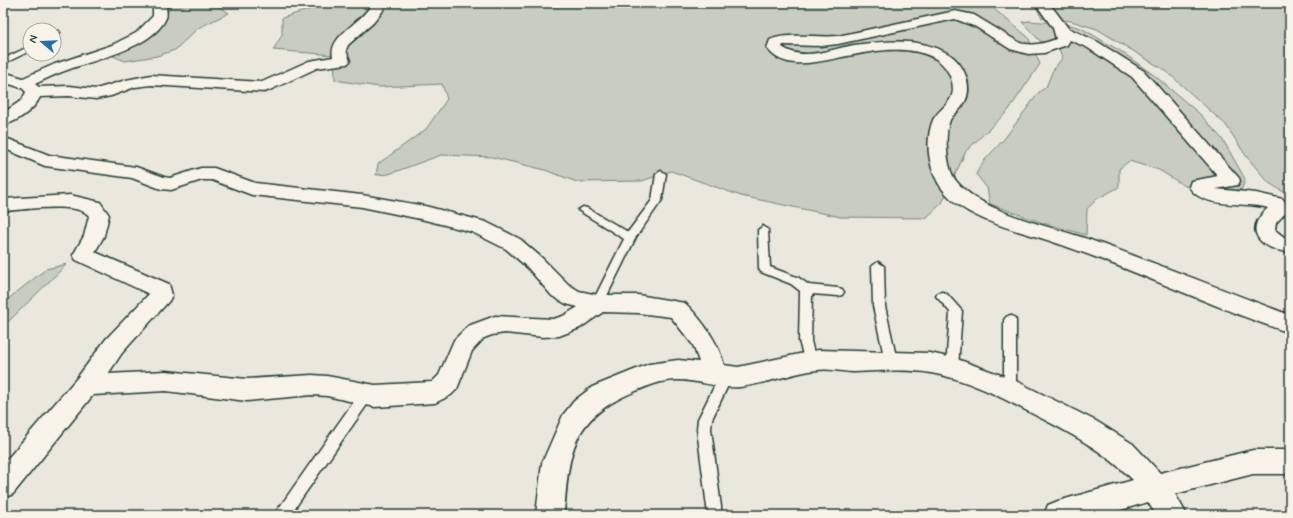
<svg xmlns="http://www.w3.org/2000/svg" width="1293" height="518" font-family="Mynerve,sans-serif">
	<rect width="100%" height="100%" fill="#eae8dd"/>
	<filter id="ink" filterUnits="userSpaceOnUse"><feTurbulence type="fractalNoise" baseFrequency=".025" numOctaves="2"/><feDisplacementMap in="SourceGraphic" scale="8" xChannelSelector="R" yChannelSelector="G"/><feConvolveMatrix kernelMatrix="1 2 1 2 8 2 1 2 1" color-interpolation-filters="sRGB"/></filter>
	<g filter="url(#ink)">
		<path fill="#c8ccc1" stroke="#74847a" d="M171 3C191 3 212 0 229 13L198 28 175 50 157 56 125 61 113 56 165 20Z
			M330 3H990L988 4 1028 37 1040 64 1008 111 966 151 942 203 926 218 841 217 741 196 671 171 642 181 577 182 545 170 492 157 441 155 389 174 376 175 378 164 426 129 447 99 442 84 379 87 335 80 334 55 273 50 282 35V18Z
			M1030 3H1290V196L1269 183 1246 156 1226 125 1166 71 1097 29 1071 21 1042 18 1037 9Z
			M1029 21 1066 24 1081 28 1122 52 1155 76 1201 115 1223 140 1245 179 1242 189 1225 192 1185 186 1159 170 1129 161 1119 169V187L1097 199 1087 209 1086 235 1043 223 990 204 987 188 976 174 983 162 1005 138 1039 92 1046 87 1052 72 1062 58 1059 48 1040 41 1022 22Z
			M67 264 8 322 3 325V303L46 269Z"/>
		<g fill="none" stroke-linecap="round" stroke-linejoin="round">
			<g stroke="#1f3d34" stroke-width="3">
				<path id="service" d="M54 31H59L60 33 54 36Z
					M30 46V51L3 64V59Z
					M661 171 666 174 662 200 636 237 602 306H594L592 303 624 239 578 210 583 207 587 208 628 232 652 200 656 174Z
					M763 226 768 230 770 267 799 278 809 285 838 288 842 289 844 292 842 295 838 296 812 294 811 341 816 361 814 365 810 366 806 365 799 341 800 291 791 284 761 272 759 269 758 230Z
					M878 262 884 266 885 306 897 361 895 365 891 366 887 365 885 361 873 306 872 266Z
					M942 292 946 293 962 311 958 368 956 372 952 373 948 372 946 368 950 312 936 296 938 293Z
					M1010 315 1014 317 1016 320V390L1015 394 1010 396 1005 394 1004 390V320L1006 317Z
					M727 370 732 371 733 375 712 419 711 429 722 515H708L697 429 698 419 722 371Z
					M366 389 371 391 373 395 371 399 290 515H274L361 391Z"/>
			</g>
			<g stroke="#1f3d34" stroke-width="3">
				<path id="minor" d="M153 3H167C165 8 168 14 166 18 154 47 97 59 70 69 58 73 47 78 35 84L39 87 69 86 96 89 126 80 151 75 262 82 309 61 333 57C328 35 363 23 372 3H386L382 12 373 23 348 45 346 50 350 61 347 64 317 68 270 90 264 92 151 85 135 87 111 96 96 99 69 96 40 97C34 110 17 122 3 125V113L22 100 26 92 22 88 3 82V72L23 78 55 64 112 45 136 33 153 16Z
					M1035 3H1049L1068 28 1098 42 1144 71 1239 178 1240 181 1238 185 1216 189 1256 193 1283 199 1289 209 1276 223 1275 230 1284 237 1290 238V252C1262 250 1241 232 1268 208 1245 201 1204 210 1189 187L1191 181 1218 176 1132 77 1088 48 1070 40 1067 45 1044 53 1028 54 1010 49 976 27 955 19 838 44 821 46 783 45 782 47C804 62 830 49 854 45 884 41 919 37 947 53 964 62 975 88 963 105 960 111 953 114 950 120 944 135 946 170 957 182 985 215 1056 227 1096 242 1161 265 1225 291 1290 315V333C1227 312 1165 284 1103 260 1085 253 1068 247 1050 241 1015 229 967 221 943 190 929 173 924 142 933 120 937 112 944 108 949 101 959 88 948 66 936 59 911 45 879 50 853 55 827 59 785 75 767 48L770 40C785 32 818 38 838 36L955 11 974 15 1020 43C1033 46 1043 44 1056 39L1053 28Z
					M3 137 49 155 136 167 164 177 170 178 201 168H214L255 183 362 195 425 206 486 222 520 239 542 258 568 284 579 291 598 295H638L685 303C702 320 718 341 724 365L738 367 818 350 930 353 957 359 1012 379 1096 421 1133 444 1160 473 1253 450H1290V474H1253L1175 494 1187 515H1156L1148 502 1104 515H1044L1048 505 1058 501 1133 480C1103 450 1070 433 1033 414 1001 397 967 379 931 373 906 369 880 371 855 372 843 372 830 368 817 370 791 373 766 384 740 387 720 389 698 380 678 380 660 380 645 387 629 394 569 421 569 456 564 515H536L542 463 563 415 574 401 592 387 649 364 678 360 699 362 693 345 671 317 638 313 603 312 580 328 559 336 543 337 505 333 492 335 484 338 472 351 457 389 451 395 435 403 375 407 327 396 312 395 247 401 166 391 93 395 13 494 3 498V464L77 378 106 339 149 294 76 260 73 255 84 236 89 216C79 201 21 210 3 211V199L70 195 100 202 109 215 104 236 95 252 169 284 172 295 169 301 122 353 108 374 166 371 247 379 312 375 327 376 375 385 432 382 439 375 454 340 468 326 495 316 553 319 563 316 578 307 566 304 552 296 528 268 506 249 472 232 425 220 362 207 252 195 212 180H202L171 190 161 189 132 178 45 166 3 148Z"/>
			</g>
			<use href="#service" fill="#f7f3e8" fill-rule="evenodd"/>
			<use href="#minor" fill="#f7f3e8" fill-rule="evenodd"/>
		</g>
	</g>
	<rect width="1293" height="518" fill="none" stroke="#f7f3e8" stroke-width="16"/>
	<rect x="8" y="8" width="1277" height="502" fill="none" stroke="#1f3d34" stroke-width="1.5" filter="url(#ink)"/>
	<g transform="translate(42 42) rotate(289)"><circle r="19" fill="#f7f3e8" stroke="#a1aaa0"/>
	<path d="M0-3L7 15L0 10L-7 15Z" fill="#1f6fb2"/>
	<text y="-6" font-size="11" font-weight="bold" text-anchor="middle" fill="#1f3d34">N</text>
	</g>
</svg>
